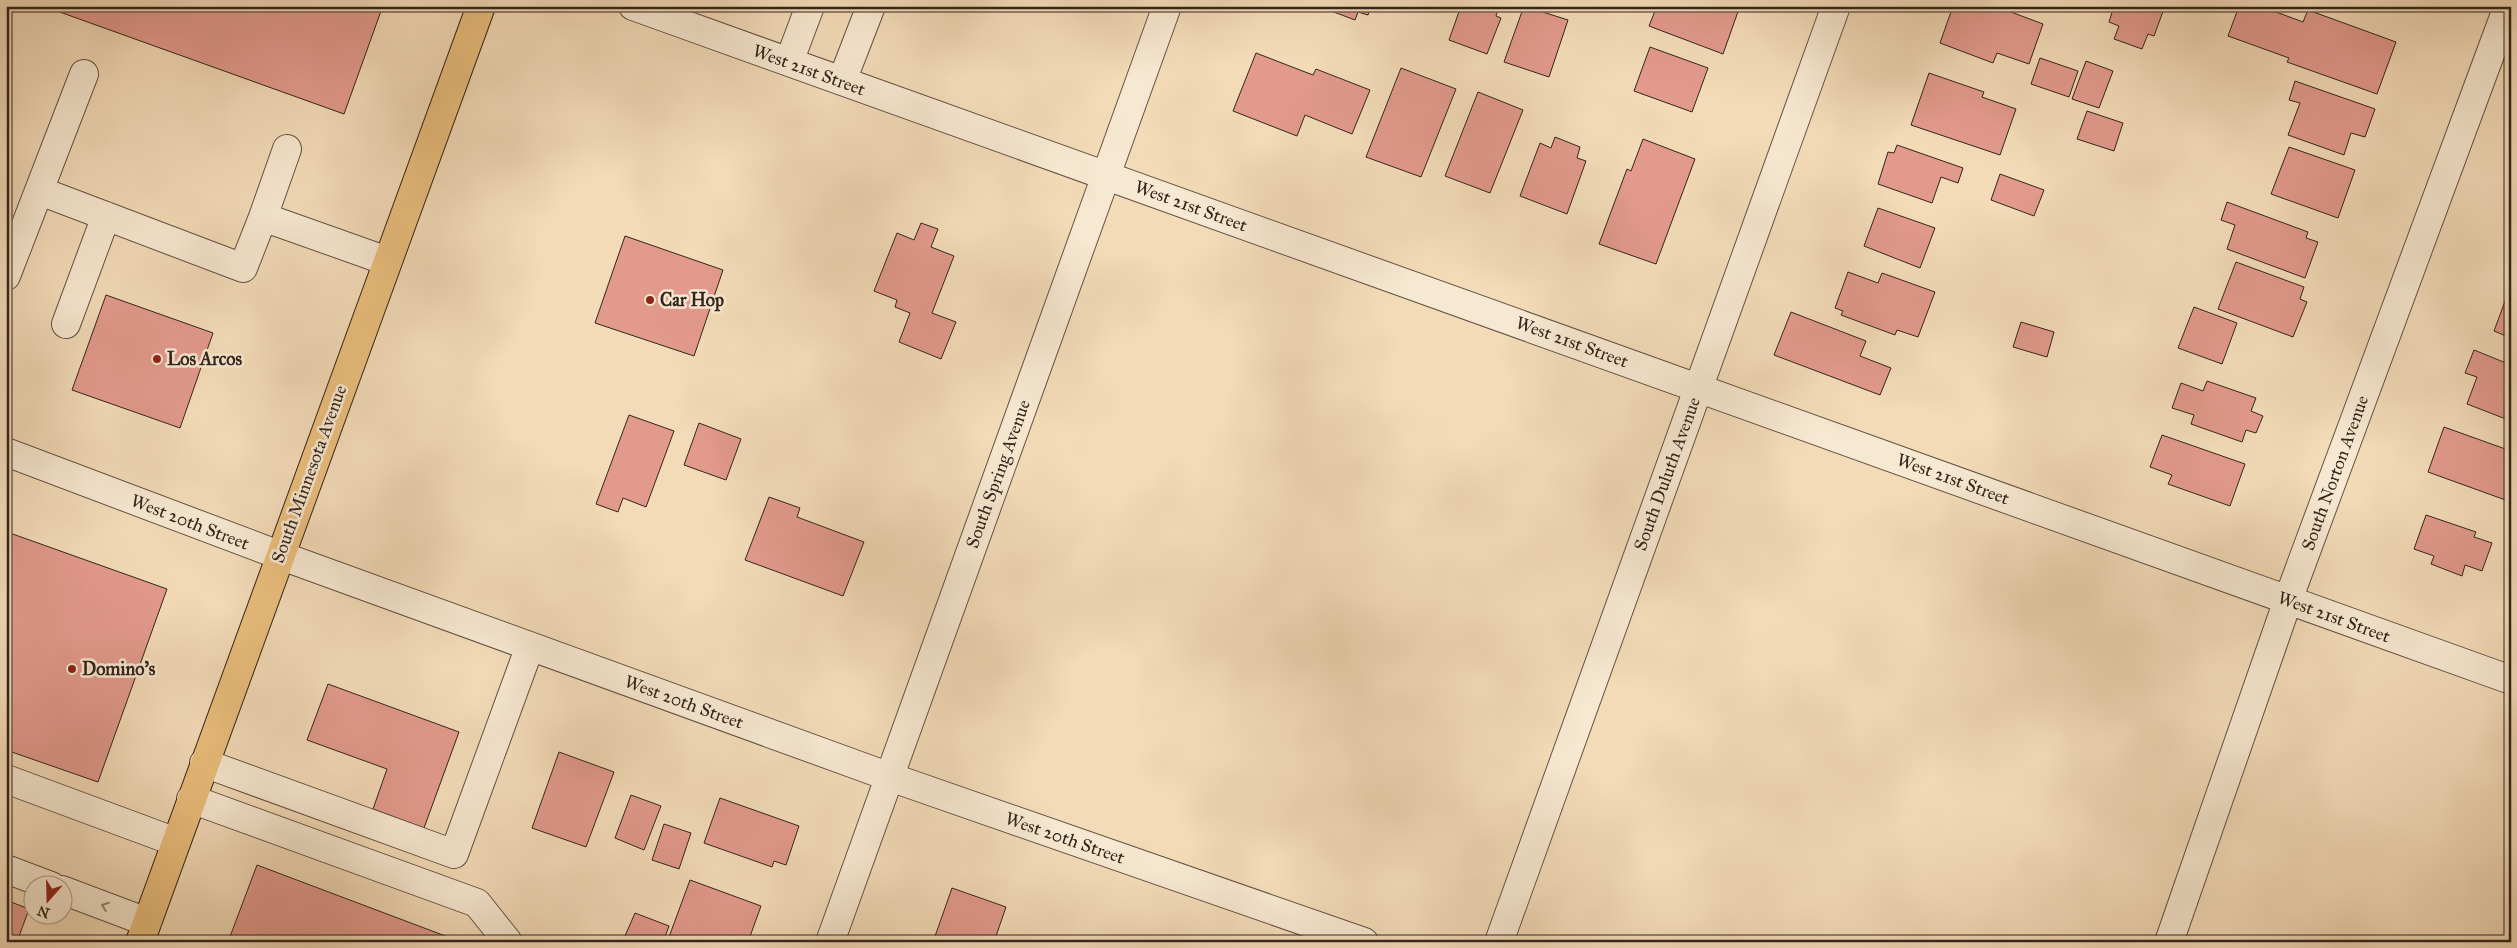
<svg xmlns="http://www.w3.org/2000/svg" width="2517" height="948" font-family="'IM FELL Great Primer',serif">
	<rect width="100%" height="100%" fill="#f3dbb8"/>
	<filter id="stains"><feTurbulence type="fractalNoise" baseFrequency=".004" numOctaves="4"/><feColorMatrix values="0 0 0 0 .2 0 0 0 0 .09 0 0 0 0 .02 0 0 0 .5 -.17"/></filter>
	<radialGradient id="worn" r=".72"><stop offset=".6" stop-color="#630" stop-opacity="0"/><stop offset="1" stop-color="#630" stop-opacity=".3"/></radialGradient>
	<path fill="#e29a8d" stroke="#33241c" d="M43 6H376L381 11 344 114Z
		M1318 6H1371L1368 15 1358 12 1355 20Z
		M1461 6H1499L1496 16 1501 18 1487 54 1449 40Z
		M1524 6 1568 20 1549 77 1504 62Z
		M1657 6H1740L1723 54 1649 26Z
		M1953 6H1995L2043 24 2029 64 1997 53 1993 63 1940 43Z
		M2056 6H2074L2072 12Z
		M2114 6H2165L2154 36 2148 34 2142 49 2114 39 2119 26 2109 22Z
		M2239 6H2260L2303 22 2308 10 2396 42 2377 94 2287 62 2289 58 2228 36Z
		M1650 47 1708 68 1692 112 1634 91Z
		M1256 53 1313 75 1316 69 1370 90 1352 134 1305 115 1297 136 1233 111Z
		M2040 58 2078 71 2069 97 2031 84Z
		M2086 61 2113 71 2099 108 2072 99Z
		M1401 68 1456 89 1421 177 1366 157Z
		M1929 73 1984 92 1982 97 2016 109 2000 155 1911 125Z
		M2295 81 2375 109 2365 137 2351 133 2344 155 2288 135 2300 103 2289 100Z
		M1478 92 1523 110 1490 193 1445 176Z
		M2087 111 2123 123 2114 151 2077 139Z
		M1555 137 1580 147 1577 158 1586 161 1567 214 1520 196 1540 143 1551 148Z
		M1643 139 1695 159 1656 264 1599 244 1627 169 1631 171Z
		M1897 145 1963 168 1958 183 1941 177 1932 203 1878 184 1888 152 1894 153Z
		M2289 147 2355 170 2338 218 2271 194Z
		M2000 174 2044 190 2034 216 1991 200Z
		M2227 202 2308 232 2306 238 2318 242 2305 278 2227 249 2235 225 2221 220Z
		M1878 208 1935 228 1920 268 1864 246Z
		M921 223 938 229 931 247 954 256 932 313 956 322 941 359 899 342 910 313 895 307 897 300 874 291 897 233 914 240Z
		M625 236 723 270 694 356 595 323Z
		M2236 262 2304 287 2300 299 2307 302 2293 337 2218 309Z
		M1848 272 1878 283 1882 273 1935 292 1918 337 1897 330 1895 335 1841 315 1843 311 1835 308Z
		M2511 285V338L2494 331Z
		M106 295 213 333 180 428 72 390Z
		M2194 307 2237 323 2222 364 2178 348Z
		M1791 312 1866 341 1860 356 1891 368 1880 395 1774 355Z
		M2021 322 2054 332 2047 357 2013 347Z
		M2474 350 2511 365V421L2467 404 2477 377 2465 373Z
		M2207 381 2256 398 2251 411 2263 416 2256 433 2246 430 2242 442 2191 424 2194 415 2172 408 2181 383 2203 391Z
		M629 415 674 431 646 507 623 498 618 512 596 504Z
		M699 423 741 439 726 480 684 465Z
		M2444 427 2511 451V502L2428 472Z
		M2162 435 2245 464 2230 506 2168 484 2172 475 2150 467Z
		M769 497 800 508 797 517 864 542 843 596 745 560Z
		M2426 515 2476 532 2474 537 2492 543 2482 571 2465 565 2462 576 2431 564 2434 556 2414 549Z
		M7 532 167 589 98 782 6 750Z
		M328 684 459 732 424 828 373 809 387 769 307 740Z
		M559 752 614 772 586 847 532 828Z
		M631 795 661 806 644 850 615 838Z
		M720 798 799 826 786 865 774 861 772 867 704 843Z
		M664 824 691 833 679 869 652 860Z
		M257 865 448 937 446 942H228Z
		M690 880 761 906 748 942H683L669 937Z
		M952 888 1006 907 994 942H933Z
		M6 900 29 909 17 942H6Z
		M635 913 669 926 663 942H639L625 936Z"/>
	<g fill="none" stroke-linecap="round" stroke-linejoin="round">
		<g stroke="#635243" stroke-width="30">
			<path id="minor" d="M633 6 2511 680
				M789 62 810 6
				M842 81 871 6
				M287 149 263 217 387 261
				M40 191 243 268 263 217
				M6 276 84 74
				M66 324 106 216
				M6 452 279 555 890 777 1364 942
				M204 763 454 854 530 646
				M6 779 176 842
				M191 799 477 903 508 942
				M6 869 51 886
				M62 890 147 922
				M830 942 1167 6
				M1499 942 1836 6
				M2169 942 2288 600 2508 6"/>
		</g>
		<g stroke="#33241c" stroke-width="30">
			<path id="major" d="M140 942 481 6"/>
		</g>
		<use href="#minor" stroke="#f7e8d1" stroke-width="28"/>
		<use href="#major" stroke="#eabe7c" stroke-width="28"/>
	</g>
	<defs><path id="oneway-chevron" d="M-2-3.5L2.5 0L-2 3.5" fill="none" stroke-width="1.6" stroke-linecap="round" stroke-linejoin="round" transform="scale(1.25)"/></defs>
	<use stroke="#958676" href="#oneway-chevron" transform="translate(105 906) rotate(-160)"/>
	<g fill="#8f2418" stroke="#f7e8d1" stroke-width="2">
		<circle cx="650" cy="300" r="5"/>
		<circle cx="157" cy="359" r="5"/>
		<circle cx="72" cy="669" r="5"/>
	</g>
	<g text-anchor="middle" stroke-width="5" stroke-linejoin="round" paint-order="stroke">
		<g font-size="18" fill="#33241c" stroke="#f7e8d1">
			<text transform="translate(809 70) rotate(20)" y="6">West 21st Street</text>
			<text transform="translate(1191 206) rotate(20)" y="6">West 21st Street</text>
			<text transform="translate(1572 342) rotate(20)" y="6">West 21st Street</text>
			<text transform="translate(2335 473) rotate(-70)" y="6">South Norton Avenue</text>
			<text transform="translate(309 474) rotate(-70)" y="6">South Minnesota Avenue</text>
			<text transform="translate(998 474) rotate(-70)" y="6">South Spring Avenue</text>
			<text transform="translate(1667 474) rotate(-70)" y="6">South Duluth Avenue</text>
			<text transform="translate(1953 479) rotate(20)" y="6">West 21st Street</text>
			<text transform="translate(190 522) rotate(21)" y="6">West 20th Street</text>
			<text transform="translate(2334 617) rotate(20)" y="6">West 21st Street</text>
			<text transform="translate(684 702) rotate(20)" y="6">West 20th Street</text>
			<text transform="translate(1065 838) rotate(19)" y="6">West 20th Street</text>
		</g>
		<g font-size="18" font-weight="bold" fill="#33241c" stroke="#f7e8d1" text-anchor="start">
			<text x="660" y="306">Car Hop</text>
			<text x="167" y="365">Los Arcos</text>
			<text x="82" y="675">Domino's</text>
		</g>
	</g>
	<rect width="2517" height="948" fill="none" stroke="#f3dbb8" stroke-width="25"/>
	<rect x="8" y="8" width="2502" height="933" fill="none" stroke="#33241c" stroke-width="2.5"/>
	<rect x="12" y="12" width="2492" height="923" fill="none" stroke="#33241c"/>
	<g transform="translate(48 900) rotate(200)"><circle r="24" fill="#f7e8d1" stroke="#a99a89"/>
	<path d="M0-4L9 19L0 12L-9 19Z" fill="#8f2418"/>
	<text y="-8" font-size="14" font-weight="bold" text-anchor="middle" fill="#33241c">N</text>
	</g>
	<rect width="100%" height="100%" filter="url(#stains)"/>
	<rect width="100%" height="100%" fill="url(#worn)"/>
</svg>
